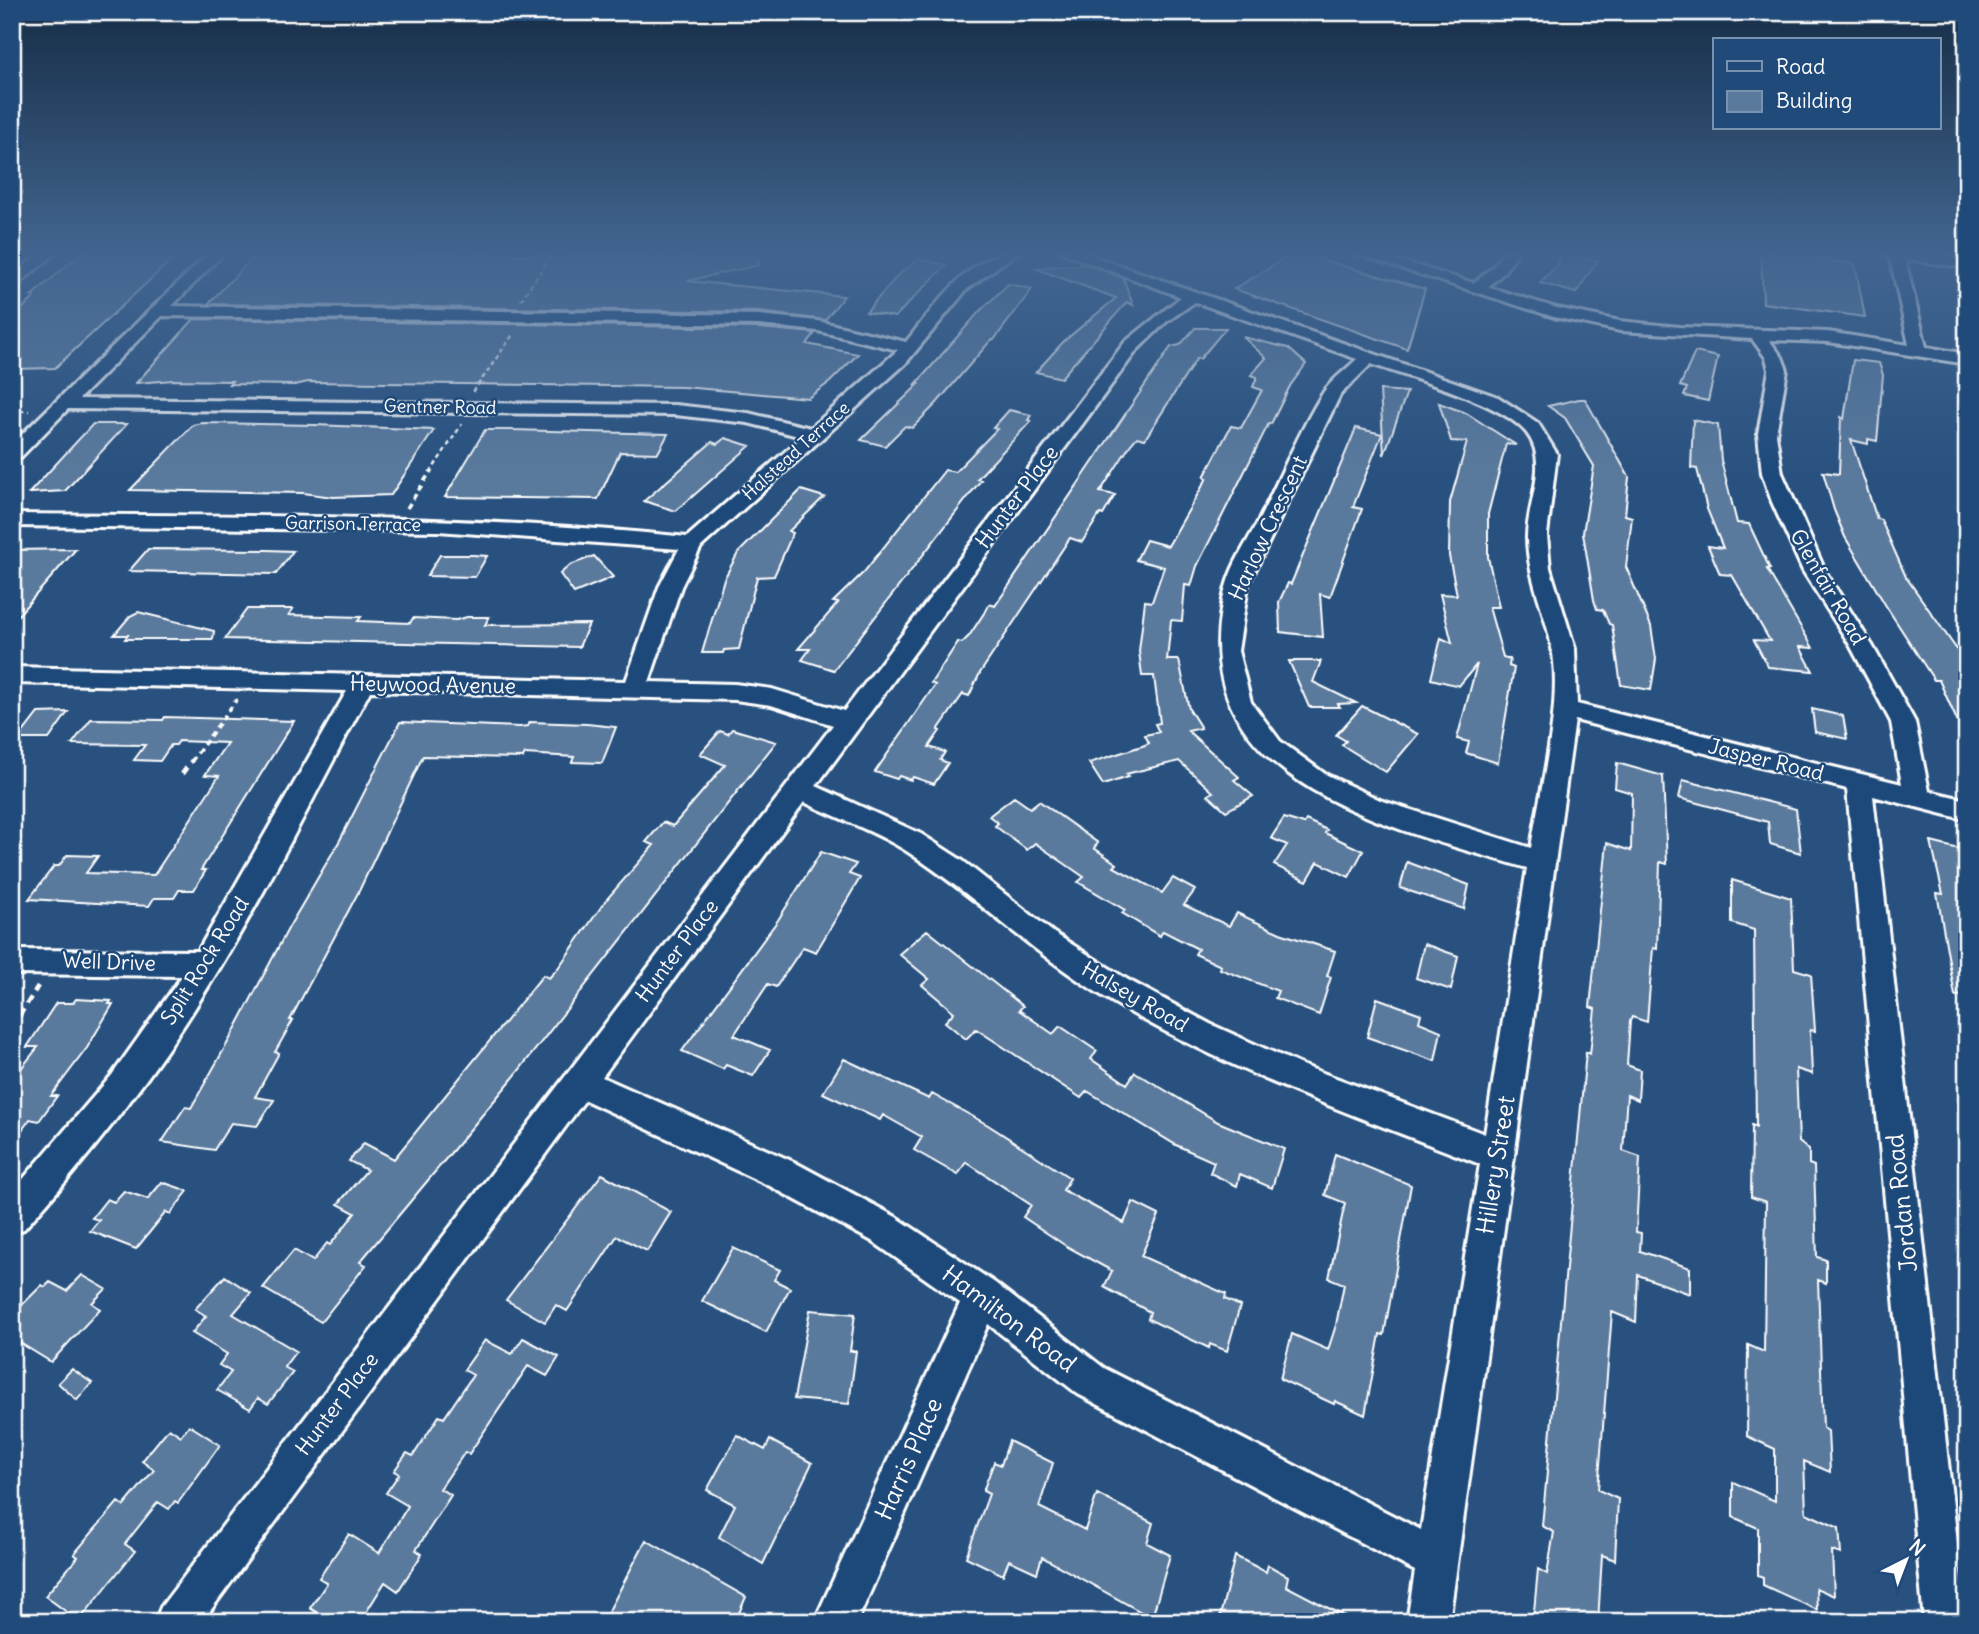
<svg xmlns="http://www.w3.org/2000/svg" width="1979" height="1634" font-family="Delius,sans-serif">
	<rect width="100%" height="100%" fill="#28517f"/>
	<filter id="ink" filterUnits="userSpaceOnUse"><feTurbulence type="fractalNoise" baseFrequency=".0143" numOctaves="2"/><feDisplacementMap in="SourceGraphic" scale="14" xChannelSelector="R" yChannelSelector="G"/><feConvolveMatrix kernelMatrix="1 2 1 2 8 2 1 2 1" color-interpolation-filters="sRGB"/></filter>
	<g filter="url(#ink)">
		<path fill="#5a7a9d" stroke="#fff" stroke-width="2" d="M83 252H180L55 368 12 369V317L32 300 34 296H31Z
			M258 252 695 257 757 252 759 265 687 281 844 296 825 320 759 312 208 304Z
			M1295 252 1425 289 1407 349 1234 289Z
			M1561 252H1586L1584 258 1598 260 1576 293 1540 283 1558 264Z
			M1761 252 1855 264 1865 317 1763 303Z
			M919 259 946 265 895 317 866 312 899 274Z
			M1086 264 1123 278 1133 305 1127 302 1061 378 1036 372 1064 341 1116 298 1034 268Z
			M1008 284 1032 289 994 340H991L936 404 912 428 905 426 885 446 861 440 919 384H916L979 312Z
			M194 319 759 328 815 333 807 344 858 354 830 382 808 398 683 387 308 382 295 385 229 384 232 381 173 380 136 383Z
			M1195 328H1226L1200 359 1197 358 1145 439 1137 437 1131 444 1100 492 1115 495 1103 515 1100 514 1082 542 1070 538 980 673 969 696 963 694 938 730 940 731 929 747 945 752 940 760 948 763 934 784 913 777 911 780 899 776 897 779 875 772 935 685 931 683 958 642 962 643 969 636 990 604 995 606 1171 347 1180 345Z
			M1243 337 1288 348 1306 364 1290 386 1271 424 1269 423 1197 566 1191 586 1185 585 1182 621 1171 620 1167 660H1179L1189 709 1201 728 1188 731 1239 777 1234 780 1253 796 1226 811 1208 795 1213 792 1179 761 1126 774 1128 777 1103 785 1089 763 1145 745 1149 743 1145 735 1159 732 1155 724 1160 723 1154 676H1142L1139 651 1145 601 1152 602 1164 567 1136 560 1146 540 1168 546 1207 478 1204 477 1231 426 1241 428 1262 390 1253 387 1257 377 1251 375 1266 358Z
			M1695 352 1718 357 1708 401 1684 396 1687 388 1680 386Z
			M1853 360 1879 363 1883 375 1877 441 1868 439V444L1851 440 1877 519 1881 520 1906 577 1967 664V743L1939 680H1934L1886 606 1845 537 1834 510 1823 472 1839 474 1841 417 1844 419Z
			M1380 390 1407 392 1384 455Z
			M1579 399H1585L1629 477 1625 515 1632 517 1626 567 1651 626 1656 659 1651 690 1621 685 1612 625 1609 624 1603 610 1597 609 1594 600 1583 533 1594 466 1565 418 1548 406Z
			M1439 403 1466 413 1516 445 1506 444 1488 514V557L1499 607H1489L1503 657 1510 659 1509 666 1514 668 1498 763 1466 753 1469 742 1457 739 1477 664 1459 686 1431 679 1441 638 1452 643 1440 594 1457 595 1449 556 1450 502 1467 442 1451 441Z
			M1009 410 1031 415 1028 420 1031 421 977 479 981 480 834 670 802 660 810 649H798L838 603 833 602 864 572 945 470 955 472 997 429 993 428Z
			M1693 420 1718 425 1721 460 1737 523 1749 524 1770 569H1767L1813 648 1800 647 1813 671 1768 667 1754 640 1770 641 1732 575 1720 574 1708 546 1723 548 1707 509 1697 469 1691 468Z
			M202 423 315 425 434 430 391 495 333 497 303 493 130 490 193 425Z
			M93 424H127L65 491 29 493Z
			M1356 428 1382 434 1353 507 1362 509 1330 597 1320 594 1323 637 1280 632 1279 602 1288 583 1291 584Z
			M485 430H511L668 434 658 453 620 452 598 499 445 497Z
			M725 438 750 446 676 511 644 501 712 442 717 444Z
			M801 490 824 497 789 531 793 533 774 576 757 577 739 649 724 650 723 653H702L724 579 738 553Z
			M76 549 12 622V550Z
			M148 549 267 550 293 551 276 574 129 571Z
			M440 555H473L487 556 475 577 427 576Z
			M594 556 613 577 574 593 560 574 570 565Z
			M247 609H293L289 615 361 617 358 621 410 623 413 618 456 620 467 617H489L485 625 589 624 579 647 225 639Z
			M138 612 214 631 213 639H125L128 635H114L130 616Z
			M1289 661H1321L1313 682 1356 703 1338 704 1340 707H1309Z
			M1362 706 1418 734 1386 772 1342 745 1346 741 1336 735Z
			M1812 709 1843 716 1847 739 1815 732Z
			M68 712 49 739H18L38 713Z
			M165 717 294 721 201 870H206L194 890H179L174 898H154L149 906 29 899 54 866H59L67 855 98 856 86 873 154 875 219 776 205 775 227 743 179 741 176 745H171L160 761 134 760 145 745 72 744 91 719 163 720Z
			M400 722 520 727 528 726 530 722 587 724 616 727 602 763 572 762 574 757 525 754 523 758 423 756 359 891 290 1020H293L275 1052 279 1053 255 1097 274 1100 257 1126 231 1123 214 1150 162 1142 185 1107 191 1108 232 1035 289 927 340 840Z
			M732 729 776 742 513 1078 360 1262 366 1265 321 1322 263 1288 294 1250 313 1261 327 1243 330 1245 355 1213 338 1204 367 1170 349 1161 364 1143 394 1159 543 975 549 978 558 968 606 900 654 845 646 842 663 822 673 826 725 765 700 754 720 731 728 734Z
			M1617 763 1663 776 1667 864 1660 862 1657 949 1653 948 1647 1022 1632 1017 1630 1021 1627 1065 1640 1070 1638 1100 1627 1095 1623 1151 1640 1157 1636 1232 1641 1233 1640 1251 1690 1268V1294L1638 1275 1636 1322 1612 1312 1598 1490 1618 1499 1615 1560 1602 1555 1598 1622H1533L1538 1569 1547 1574 1554 1532 1542 1526 1586 1052 1590 1054 1595 1009 1590 1007 1607 843 1631 851 1632 793 1615 788Z
			M1683 780 1796 809 1801 853 1770 844 1768 822 1679 798Z
			M1014 797 1030 808 1039 801 1098 843 1094 848 1117 864 1114 867 1162 893 1173 878 1195 890 1184 905 1229 926 1237 913 1280 933 1335 951 1327 976 1331 977 1319 1015 1275 998 1278 991 1220 969 1221 966 1195 954 1198 949 1163 931 1160 936 1122 913 1125 910 1078 882 1084 877 1035 843 1027 850 995 826 998 823 989 816Z
			M1284 818 1304 824 1306 820 1327 830 1325 833 1363 851 1349 877 1318 862 1307 881 1274 865 1287 845 1271 838Z
			M1931 842 1967 851V995L1955 996 1937 893 1943 894Z
			M821 852 856 864 849 874 860 878 816 952 803 947 776 987 768 984 734 1035 770 1050 753 1076 726 1065 723 1069 682 1051 778 920Z
			M1407 862 1469 885 1464 909 1400 888Z
			M1732 880 1791 898 1794 969 1811 974 1815 1031 1810 1030 1812 1074 1796 1069 1799 1142 1809 1150V1164L1814 1166 1817 1257 1826 1260V1283L1818 1280 1823 1428 1828 1431 1830 1472 1804 1461 1806 1513 1839 1528 1841 1554 1832 1551 1834 1596 1816 1588 1817 1610 1763 1585V1577L1758 1575V1528L1733 1517V1482L1775 1501V1449L1747 1436 1748 1345 1764 1352 1766 1202 1751 1197 1752 1125 1756 1127 1754 930 1732 923Z
			M927 930 1023 1006 1019 1010 1053 1034 1060 1026 1097 1051 1091 1059 1127 1084 1135 1072 1218 1122 1284 1149 1272 1188 1240 1174 1237 1186 1210 1173 1214 1162 1176 1145 1087 1091 1081 1098 976 1029 966 1039 945 1022 954 1012 922 985 929 979 899 954Z
			M1424 944 1458 956 1451 990 1416 978Z
			M1377 998 1421 1014 1419 1022 1441 1031 1435 1061 1367 1037Z
			M76 999 111 1001 109 1004H113L87 1048 51 1096H57L39 1121 30 1119 12 1144V1080L38 1047H27L56 1003H73Z
			M844 1059 929 1099 932 1094 988 1125 1070 1178 1063 1190 1124 1223 1133 1202 1159 1215 1141 1256 1226 1294 1225 1299 1240 1306 1227 1351 1210 1344 1209 1348 1148 1319 1150 1312 1104 1287 1112 1271 1066 1246 1023 1217 1031 1205 966 1162 958 1175 914 1150 922 1137 883 1115 880 1120 823 1093Z
			M1335 1154 1411 1185 1384 1335 1380 1334 1365 1415 1335 1401 1334 1404 1280 1379 1292 1334 1328 1350 1336 1325 1344 1284 1329 1278 1345 1203 1325 1195Z
			M602 1174 671 1212 647 1251 617 1236 567 1311 556 1305 545 1322 506 1300Z
			M162 1182 188 1191 170 1214 166 1212 136 1249 90 1231 99 1220 92 1218 107 1199 114 1202 124 1191 148 1199Z
			M733 1248 780 1270 774 1280 790 1288 766 1332 702 1301Z
			M82 1275 106 1289 92 1303 100 1309 51 1362 12 1338V1315L42 1285 45 1287 50 1282 67 1291Z
			M225 1276 251 1293 233 1314 296 1351 284 1367 293 1372 268 1404 258 1398 250 1409 217 1390 231 1372 219 1365 227 1354 192 1333 206 1316 195 1309Z
			M810 1310 855 1314 850 1351H856L849 1404 794 1399Z
			M523 1338 559 1357 547 1376 528 1366 469 1454 465 1452 440 1489 451 1495 416 1550 422 1554 398 1591 385 1582 360 1622H331L310 1608 327 1583 319 1578 349 1534 379 1553 408 1506 386 1493 399 1474 394 1471 407 1453 413 1456 439 1416 444 1418 473 1375 464 1370 485 1340 512 1354Z
			M72 1369 92 1383 77 1400 58 1383Z
			M189 1425 220 1445 178 1503 175 1501 169 1509 158 1502 125 1544 135 1551 79 1621 45 1596 78 1557 74 1554 118 1502 124 1506 154 1470 142 1461 169 1428 181 1436Z
			M737 1435 765 1450 770 1440 812 1463 763 1564 719 1537 735 1505 707 1490Z
			M1009 1441 1053 1463 1039 1507 1085 1530 1097 1494 1153 1523 1147 1543 1170 1555 1152 1618 1042 1557 1037 1573 1009 1560 1003 1575 966 1557 989 1494 983 1491 994 1462 1001 1465Z
			M646 1540 746 1597 735 1622H603Z
			M1235 1556 1266 1572 1268 1565 1288 1576 1286 1586 1355 1622H1231L1220 1616Z"/>
		<g fill="none" stroke-linecap="round" stroke-linejoin="round">
			<g stroke="#fff" stroke-width="6">
				<path id="minor" d="M42 252H57L12 289V276Z
					M210 252H225L172 306 759 315 818 321 906 342C934 308 970 252 1018 252L967 289 905 364 701 547 681 587 649 682 735 684 772 689 844 711 1125 342 1181 297 1061 252H1081L1498 397 1538 423 1557 454 1547 535 1550 568 1575 649 1577 704 1902 784 1891 722 1850 645 1803 571 1772 502 1762 473 1758 434 1769 370 1766 358 1752 339 1620 331 1554 317 1350 252H1371L1474 283 1494 266 1504 252H1518L1504 272 1488 287 1557 308 1620 321 1679 327 1828 332 1909 345 1890 257 1878 252H1913L1967 259V268L1905 259 1926 347 1967 354V364L1828 342 1769 340 1782 357 1787 370 1776 434 1782 473 1825 571 1872 645 1915 722 1929 791 1967 800V820L1873 796 1966 1622H1924L1847 789 1575 720 1449 1622H1407L1415 1571 1078 1394 988 1324 857 1622H814L960 1303 872 1241 770 1186 585 1100 202 1622H155L161 1607 833 725 771 705 735 700 370 691C310 803 254 918 184 1025 136 1097 82 1165 24 1229L12 1234V1192L112 1075 182 976 12 974V950L198 951 347 691 12 683V667L626 681 659 587 679 549 438 531 12 526V514C238 516 463 514 687 537L802 437 748 423 675 415 68 409 19 459 12 461V444ZM1195 302 1357 359C1346 370 1331 380 1323 393 1298 433 1280 478 1259 520 1248 541 1232 564 1226 587 1174 781 1388 827 1527 868L1485 1134 1299 1064 1210 1024 1128 980 1054 933 963 861 921 834 816 786 1137 350 1166 322ZM162 316 759 325 818 331 898 350 811 428 748 413 675 405 79 399ZM1371 364C1410 378 1501 402 1526 432 1551 463 1526 504 1527 539 1528 578 1545 610 1552 648 1563 704 1540 790 1531 848L1380 800 1325 774 1280 741 1251 702 1238 651 1248 585 1340 395ZM804 802C837 818 875 831 905 850 975 895 1033 954 1106 998 1223 1069 1353 1115 1480 1164L1421 1530 1104 1368 995 1283 896 1217 794 1162 602 1077Z"/>
			</g>
			<path stroke="#fff" stroke-width="2.5" stroke-dasharray="4.5 3.5" stroke-linecap="butt" d="M521 300 554 252
				M473 392 514 333
				M12 411H29
				M430 473 462 424"/>
			<path stroke="#fff" stroke-width="3.5" stroke-dasharray="6 4.5" stroke-linecap="butt" d="M407 508 431 471
				M191 762 237 699"/>
			<path stroke="#fff" stroke-width="4.5" stroke-dasharray="8 6" stroke-linecap="butt" d="M182 774 192 760
				M12 1028 38 986"/>
			<use href="#minor" fill="#1f4a7a" fill-rule="evenodd"/>
		</g>
	</g>
	<linearGradient id="sky" x2="0" y2="1"><stop stop-color="#162d46"/><stop offset="0.53" stop-color="#426590"/><stop offset="1" stop-color="#426590" stop-opacity="0"/></linearGradient>
	<rect width="1979" height="480" fill="url(#sky)"/>
	<g text-anchor="middle" stroke-width="5" stroke-linejoin="round" paint-order="stroke">
		<g font-size="18" fill="#fff" stroke="#1f4a7a">
			<text transform="translate(440 407) rotate(1)" y="6">Gentner Road</text>
			<text transform="translate(796 451) rotate(-42)" y="6">Halstead Terrace</text>
			<text transform="translate(353 524) rotate(1)" y="6">Garrison Terrace</text>
		</g>
		<g font-size="21" fill="#fff" stroke="#1f4a7a">
			<text transform="translate(1017 497) rotate(-53)" y="7">Hunter Place</text>
			<text transform="translate(1268 528) rotate(-65)" y="7">Harlow Crescent</text>
			<text transform="translate(1828 587) rotate(60)" y="7">Glenfair Road</text>
			<text transform="translate(433 685) rotate(1)" y="7">Heywood Avenue</text>
			<text transform="translate(1766 760) rotate(14)" y="7">Jasper Road</text>
			<text transform="translate(677 951) rotate(-53)" y="7">Hunter Place</text>
			<text transform="translate(205 961) rotate(-58)" y="7">Split Rock Road</text>
			<text transform="translate(109 962) rotate(2)" y="7">Well Drive</text>
			<text transform="translate(1135 997) rotate(30)" y="7">Halsey Road</text>
			<text transform="translate(337 1404) rotate(-53)" y="7">Hunter Place</text>
		</g>
		<g font-size="24" fill="#fff" stroke="#1f4a7a">
			<text transform="translate(1496 1165) rotate(-81)" y="8">Hillery Street</text>
			<text transform="translate(1902 1203) rotate(-96)" y="8">Jordan Road</text>
			<text transform="translate(1009 1319) rotate(37)" y="8">Hamilton Road</text>
			<text transform="translate(909 1459) rotate(-66)" y="8">Harris Place</text>
		</g>
	</g>
	<rect width="1979" height="1634" fill="none" stroke="#1f4a7a" stroke-width="42"/>
	<rect x="21" y="21" width="1937" height="1592" fill="none" stroke="#fff" stroke-width="2.5" filter="url(#ink)"/>
	<rect x="1713" y="38" width="228" height="91" fill="#1f4a7a" stroke="#7992af" stroke-width="2"/>
	<rect x="1727" y="61" width="35" height="10" fill="#1f4a7a" stroke="#7992af" stroke-width="2"/>
	<text x="1776" y="74" font-size="21" fill="#ffffff">Road</text>
	<rect x="1727" y="91" width="35" height="21" fill="#5a7a9d" stroke="#7992af" stroke-width="2"/>
	<text x="1776" y="108" font-size="21" fill="#ffffff">Building</text>
	<g transform="translate(1906 1560) rotate(42)" stroke="#1f4a7a" stroke-width="5" paint-order="stroke">
	<path d="M0-5L12 26L0 18L-12 26Z" fill="#ffffff"/>
	<text y="-10" font-size="19" font-weight="bold" text-anchor="middle" fill="#ffffff">N</text>
	</g>
</svg>
